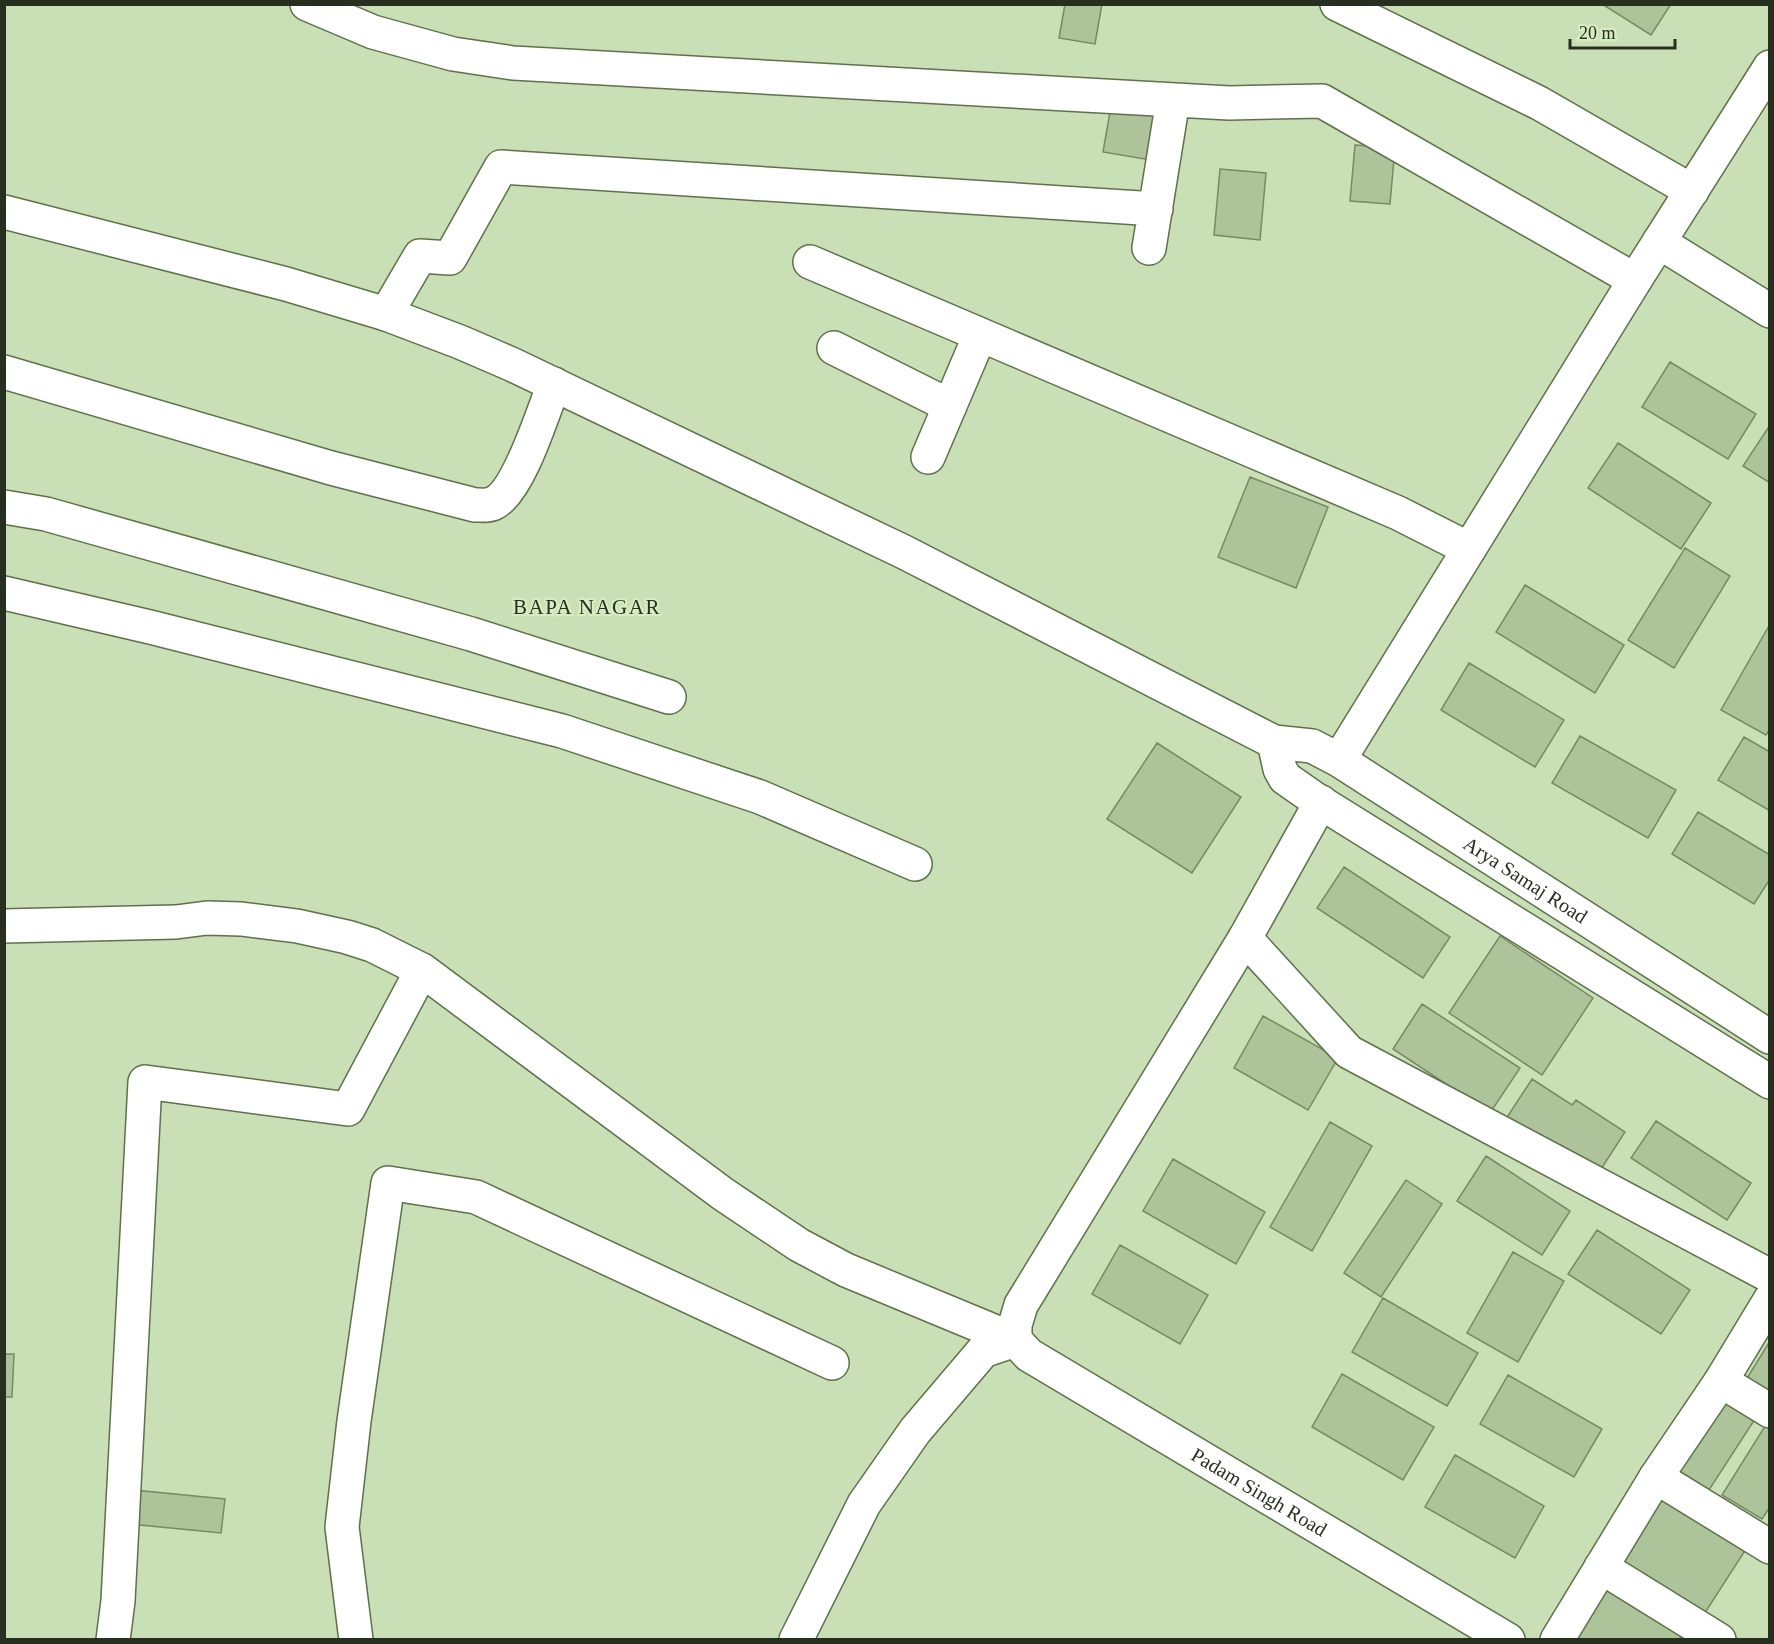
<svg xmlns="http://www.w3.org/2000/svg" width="1774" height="1644" font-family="'Times New Roman',serif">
	<rect width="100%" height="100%" fill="#c9dfb5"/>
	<path fill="#adc399" stroke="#778a63" stroke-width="1.5" d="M1065 4H1102L1095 44 1059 38Z
		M1606 4H1671L1651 35 1605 6Z
		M1111 106 1164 115 1156 161 1103 152Z
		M1355 145 1395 148 1390 204 1350 201Z
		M1220 169 1266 173 1260 240 1214 235Z
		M1670 362 1756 414 1728 459 1642 407Z
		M1770 425V483L1743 466Z
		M1618 443 1711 503 1681 549 1588 488Z
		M1250 477 1328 507 1296 588 1218 557Z
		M1685 548 1730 576 1674 668 1628 640Z
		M1525 585 1624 645 1595 693 1496 632Z
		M1770 624V729L1766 735 1721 710Z
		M1469 663 1564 720 1535 767 1441 710Z
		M1580 736 1676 790 1648 838 1552 783Z
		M1744 737 1770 752V811L1718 780Z
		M1157 743 1241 797 1192 873 1107 819Z
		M1698 812 1770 855V879L1754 904 1672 854Z
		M1344 867 1450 937 1423 978 1317 908Z
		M1500 936 1593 998 1542 1075 1449 1013Z
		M1422 1004 1520 1068 1490 1113 1393 1049Z
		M1263 1016 1338 1058 1308 1110 1234 1068Z
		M1532 1079 1572 1105 1576 1100 1625 1132 1594 1180 1504 1122Z
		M1656 1121 1751 1183 1727 1220 1631 1158Z
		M1330 1122 1372 1146 1312 1251 1270 1227Z
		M1486 1156 1570 1211 1542 1255 1457 1201Z
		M1173 1159 1265 1212 1236 1264 1143 1211Z
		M1406 1180 1442 1204 1381 1297 1344 1273Z
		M1597 1230 1690 1290 1661 1334 1568 1274Z
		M1120 1245 1208 1295 1180 1344 1092 1294Z
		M1513 1252 1564 1281 1518 1362 1467 1333Z
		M1383 1298 1478 1353 1447 1406 1352 1352Z
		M1770 1341V1398L1744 1383Z
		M4 1354H14L12 1397H4Z
		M1342 1374 1434 1427 1403 1480 1312 1427Z
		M1508 1375 1602 1429 1574 1477 1480 1424Z
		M1720 1396 1755 1419 1709 1490 1673 1467Z
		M1770 1418V1507L1762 1519 1722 1495Z
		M1455 1455 1544 1506 1515 1558 1425 1507Z
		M134 1490 225 1499 221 1533 130 1524Z
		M1662 1491 1748 1546 1699 1622 1613 1567Z
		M1608 1580 1685 1630 1679 1640H1568Z"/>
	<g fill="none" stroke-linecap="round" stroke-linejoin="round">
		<g stroke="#5e714b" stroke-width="36">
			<path id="minor" d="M307 4 373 32 453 54 513 63 1229 103 1322 101 1635 280
				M1337 4 1539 103 1692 191
				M1149 248 1173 100
				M810 262 1398 513 1469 549
				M386 314 420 256 450 258 501 167 1156 209
				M834 348 950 406
				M4 372 331 468 475 505C481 505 489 506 494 503 519 491 543 412 554 384
				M928 457 980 335
				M4 507 46 514 471 634 669 697
				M4 593 150 627 562 731 760 797 915 864
				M4 926 176 922 207 918 241 919 297 926 347 937 372 945 422 970 723 1194 799 1245 846 1270 1015 1340
				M1245 938 1349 1052 1770 1276
				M1721 1381 1770 1411
				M1656 1477 1770 1547
				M1601 1567 1719 1640
				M113 1640 118 1601 145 1082 348 1109 422 970
				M356 1640 342 1527 354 1421 388 1183 476 1197 832 1363
				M796 1640 864 1504 915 1431 983 1351 1015 1340"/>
		</g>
		<g stroke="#5e714b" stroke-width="36">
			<g id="tertiary">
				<path id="s1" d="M4 212 286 284 386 314 460 342 511 364 904 552 1274 742 1312 746 1339 760 1770 1037"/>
				<path d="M1659 242 1770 311"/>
				<path d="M1274 742 1280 769 1285 778 1315 799 1770 1082"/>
				<path d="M1339 760 1635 280 1770 67"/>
				<path id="s2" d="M1321 802 1245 938 1021 1305 1015 1325V1340L1029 1355 1508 1640"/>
				<path d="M1557 1640 1656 1477 1721 1381 1770 1300"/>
			</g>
		</g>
		<use href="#minor" stroke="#fff" stroke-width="33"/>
		<use href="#tertiary" stroke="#fff" stroke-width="33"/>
	</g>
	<g text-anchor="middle" stroke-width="4.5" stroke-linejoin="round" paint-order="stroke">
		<g font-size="20" fill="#272f1f" stroke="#d6ecc1">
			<text dy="7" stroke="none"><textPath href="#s1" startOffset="1672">Arya Samaj Road</textPath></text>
			<text dy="7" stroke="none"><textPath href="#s2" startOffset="910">Padam Singh Road</textPath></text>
		</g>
		<g font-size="21" letter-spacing="1.5" fill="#272f1f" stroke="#d6ecc1">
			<text x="587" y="614">BAPA NAGAR</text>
		</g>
	</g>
	<rect width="1774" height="1644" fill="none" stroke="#272f1f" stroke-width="12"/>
	<path d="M1570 39v9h105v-9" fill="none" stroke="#272f1f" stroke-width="3"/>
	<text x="1579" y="39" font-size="18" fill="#272f1f" stroke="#d6ecc1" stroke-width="4.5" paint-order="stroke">20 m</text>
</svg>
